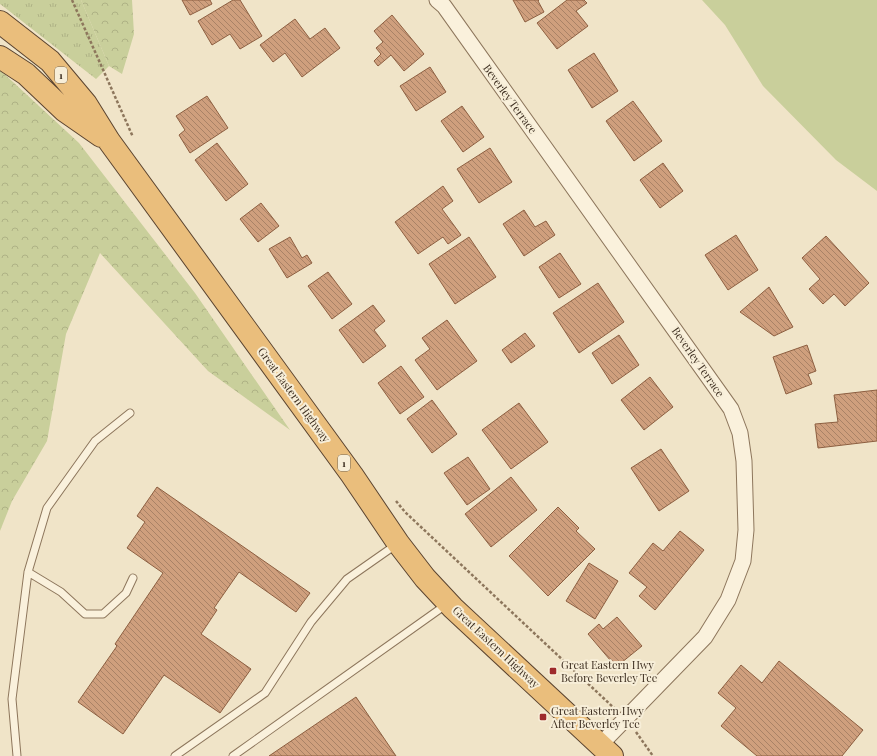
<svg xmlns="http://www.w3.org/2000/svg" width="877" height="756" font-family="'Playfair Display',serif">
	<defs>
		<pattern id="grass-tufts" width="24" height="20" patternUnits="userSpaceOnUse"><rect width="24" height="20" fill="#c9cf9b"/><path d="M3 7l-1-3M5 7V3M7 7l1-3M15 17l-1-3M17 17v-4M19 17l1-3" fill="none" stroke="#aeb285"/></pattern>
		<pattern id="forest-crowns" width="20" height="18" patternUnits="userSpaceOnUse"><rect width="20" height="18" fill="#c9cf9b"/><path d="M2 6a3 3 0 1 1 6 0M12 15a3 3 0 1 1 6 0" fill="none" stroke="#aeb285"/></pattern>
		<pattern id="building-back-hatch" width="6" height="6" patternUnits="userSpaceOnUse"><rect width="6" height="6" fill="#cf9f7d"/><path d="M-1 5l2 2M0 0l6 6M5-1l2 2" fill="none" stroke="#a98266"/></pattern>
	</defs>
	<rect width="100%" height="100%" fill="#f0e4c8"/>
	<path fill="url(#grass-tufts)" d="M0 0H81L109 66 96 79 4 7 0 4Z"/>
	<path fill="url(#forest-crowns)" d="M81 0H132L134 34 122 74 109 66Z
		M0 70 79 143 195 293 290 430 208 371 100 253 66 334 47 441 12 501 0 531Z"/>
	<path fill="#c9cf9b" d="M702 0H877V191L836 160 763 86 725 25Z"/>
	<path fill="url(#building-back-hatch)" stroke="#8d5f41" d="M182 0H210L212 4 190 15Z
		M233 0H240L262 36 240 49 230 34 212 45 198 21Z
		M513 0H539L538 1 544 12 525 22Z
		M567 0H584L587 3 576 11 588 26 557 49 537 23Z
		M392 15 424 54 404 71 391 55 378 66 374 61 381 54 376 48 383 42 374 31Z
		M295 19 310 39 325 28 340 48 302 77 285 53 273 62 260 45Z
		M594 53 618 91 592 108 568 70Z
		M430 67 446 92 416 111 400 86Z
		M207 96 228 128 190 153 179 135 185 130 176 116Z
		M633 101 662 141 634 161 606 121Z
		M462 106 484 137 463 152 441 121Z
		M217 143 248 184 226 201 195 160Z
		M490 148 512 182 479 203 457 169Z
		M663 163 683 191 660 208 640 180Z
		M443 186 453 201 442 209 461 235 448 244 443 237 418 254 395 222Z
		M261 203 279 226 258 242 240 219Z
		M524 210 535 227 546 221 555 235 524 256 503 224Z
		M736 235 758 270 728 290 705 255Z
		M826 236 869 283 845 306 834 294 823 304 809 289 820 279 802 258Z
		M290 237 302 258 307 255 312 263 287 278 269 249Z
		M469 237 496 277 455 304 429 264Z
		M560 253 581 284 559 298 539 267Z
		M328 272 352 304 332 319 308 286Z
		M598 283 624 322 579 353 553 313Z
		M769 287 793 327 774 336 740 312Z
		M373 305 385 321 374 330 386 346 363 363 339 330Z
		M447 320 477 361 437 390 415 360 430 349 422 338Z
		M525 333 535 346 511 363 502 350Z
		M619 335 639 365 612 384 592 353Z
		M807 345 816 371 808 374 812 384 786 394 773 357Z
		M401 366 424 397 400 414 378 383Z
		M650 377 673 407 644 430 621 400Z
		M877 390V441L818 448 815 424 838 422 834 395Z
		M432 400 457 434 432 453 407 419Z
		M519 403 548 442 511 469 482 430Z
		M661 449 689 491 659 511 631 468Z
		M468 457 490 489 467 505 444 473Z
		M511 477 537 510 491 547 465 514Z
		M157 487 310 593 296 612 239 572 214 608 217 610 201 634 251 669 220 713 164 675 123 734 78 702 117 646 115 644 163 573 127 548 145 522 137 516Z
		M558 507 579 528 576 531 595 549 548 596 509 556Z
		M680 531 704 550 655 610 639 596 647 587 629 573 653 543 663 551Z
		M589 563 618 581 595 619 566 601Z
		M617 617 642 646 616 667 588 634 599 624 603 629Z
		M779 661 863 730 842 756H757L721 726 736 708 718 693 741 665 762 683Z
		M356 697 396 756H269Z"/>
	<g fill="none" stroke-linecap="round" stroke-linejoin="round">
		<g stroke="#8d765c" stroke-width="9">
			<path id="service" d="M28 572 61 592 85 614H103L126 593 133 578
				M17 756 12 699 28 572 47 508 95 441 130 413
				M175 756 265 693 311 622 347 579 397 544
				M233 756 447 604"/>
		</g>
		<g stroke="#8d765c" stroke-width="17">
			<path id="minor" d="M437 0 444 6 731 409 740 433 744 461 746 530 743 561 728 600 705 637 600 745"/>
		</g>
		<g stroke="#5b4430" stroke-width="24">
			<path id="trunk" d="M0 22 50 61 86 104 109 141 352 475 398 543 425 578 453 608 612 756
				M0 57 26 74 65 111 101 136"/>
		</g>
		<path stroke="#8d765c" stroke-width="2.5" stroke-dasharray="3 2" stroke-linecap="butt" d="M72 0 133 137
			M396 501 405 512 614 708
			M636 732 653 756"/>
		<use href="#service" stroke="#faf1dc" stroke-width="7"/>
		<use href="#minor" stroke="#faf1dc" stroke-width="15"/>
		<use href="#trunk" stroke="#eabe7c" stroke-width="22"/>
	</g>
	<g fill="#9e2a2b" stroke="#f7eed8" stroke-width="1.5">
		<rect x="549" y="667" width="8" height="8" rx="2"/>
		<rect x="539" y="713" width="8" height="8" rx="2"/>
	</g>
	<g text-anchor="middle" stroke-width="4" stroke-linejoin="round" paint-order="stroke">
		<g fill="#f7eed8" stroke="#756857" stroke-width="1">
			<rect x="55" y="67" width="12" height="16" rx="3"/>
			<rect x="338" y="455" width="12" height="16" rx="3"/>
		</g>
		<g font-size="10" font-weight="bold" fill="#3d2e20">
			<text x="61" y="79">1</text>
			<text x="344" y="467">1</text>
		</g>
		<g font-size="11" fill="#3d2e20" stroke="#f7eed8">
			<text transform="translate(510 99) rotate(54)" y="4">Beverley Terrace</text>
			<text transform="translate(698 362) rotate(55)" y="4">Beverley Terrace</text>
			<text transform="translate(294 395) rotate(54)" y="4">Great Eastern Highway</text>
			<text transform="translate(496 647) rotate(43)" y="4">Great Eastern Highway</text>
		</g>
		<g font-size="11" fill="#3d2e20" stroke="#f7eed8" text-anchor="start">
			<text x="561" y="669">Great Eastern Hwy<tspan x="561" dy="13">Before Beverley Tce</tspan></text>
			<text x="551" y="715">Great Eastern Hwy<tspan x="551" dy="13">After Beverley Tce</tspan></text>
		</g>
	</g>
</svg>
